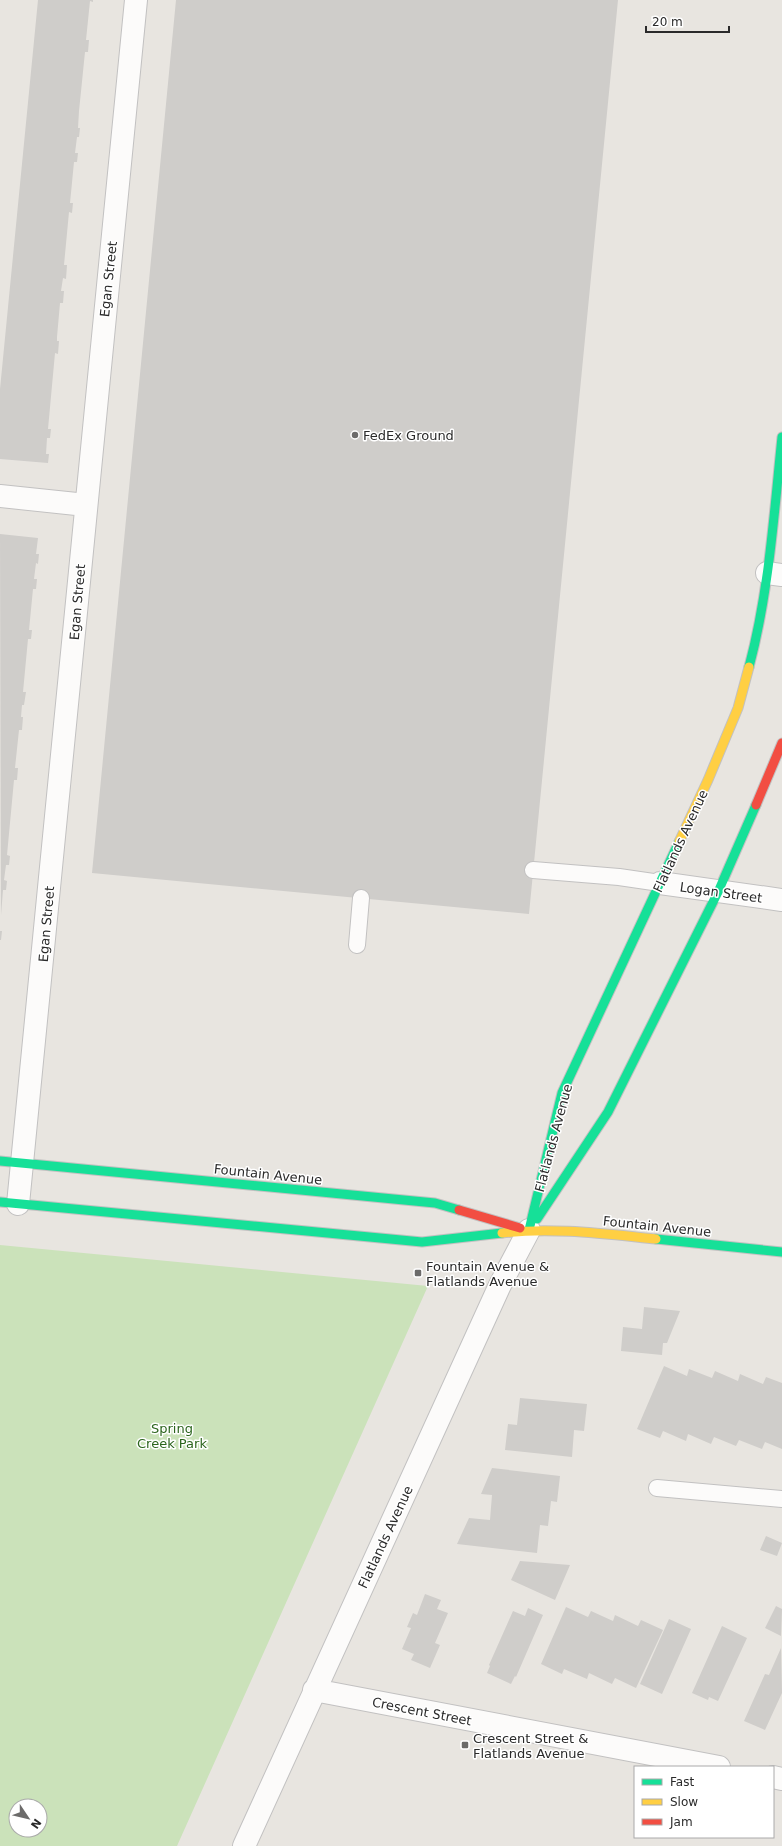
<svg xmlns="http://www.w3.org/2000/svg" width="782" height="1846" font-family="'DejaVu Sans',sans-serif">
	<rect width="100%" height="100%" fill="#e8e5e0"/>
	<path fill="#cbe2ba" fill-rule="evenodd" d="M0 1245 428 1286 177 1846H0ZM16 1806H40V1830H16Z"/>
	<path fill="#cfcdca" d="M38 0H93V2L90 1 86 40H89L88 52H85L79 111 78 128H80L79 137H77L75 153H78L77 162H74L70 203H73L72 213 69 212 64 265H67L66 279 63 278 61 291H64L63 303H60L57 337V341H59L58 354 55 353 48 429H51L50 438H47L46 454H49L48 463 0 459V389Z
		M176 0H618L529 914 92 873Z
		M0 534 38 538 36 554H39L38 564 36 563 34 579H37L36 589H33L29 630H32L31 639H28L23 692H26L24 705H22L21 717H23L22 730H19L15 768H18L17 780H14L7 855 10 856 9 865H6L4 880 7 881 6 890H3L1 915Z
		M0 931H2L1 940H0Z
		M644 1307 680 1311 667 1343H663L662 1355 621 1351 623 1327 642 1329Z
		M664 1366 687 1376 689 1369 712 1378 715 1371 738 1381 740 1374 763 1384 766 1377 782 1383V1449L765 1442 762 1449 739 1440 736 1446 714 1437 711 1444 688 1434 686 1441 663 1431 660 1438 637 1429Z
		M520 1398 587 1404 584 1431 574 1430 572 1457 505 1450 508 1424 517 1425Z
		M492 1468 560 1476 557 1502 551 1501 548 1526 540 1525 537 1553 457 1544 469 1518 490 1520 492 1495 481 1494Z
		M766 1536 782 1543 777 1556 760 1550Z
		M520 1561 570 1565 555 1600 511 1580Z
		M425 1594 441 1600 437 1609 448 1613 435 1643 440 1645 430 1668 411 1660 414 1654 402 1649 411 1628 407 1627 413 1613 417 1615Z
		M776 1606 782 1609 781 1636 765 1628Z
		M566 1607 588 1617 591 1611 613 1621 615 1615 638 1626 641 1620 663 1630 636 1688 615 1678 612 1684 589 1673 587 1679 564 1669 562 1674 541 1664Z
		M528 1608 543 1615 516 1677 515 1676 511 1684 487 1673 490 1666 489 1665 513 1611 525 1616Z
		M669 1619 691 1629 662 1694 640 1684Z
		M722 1626 747 1638 718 1701 709 1697 708 1700 692 1693Z
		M781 1648 782 1693 765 1730 744 1721 765 1674 769 1675Z"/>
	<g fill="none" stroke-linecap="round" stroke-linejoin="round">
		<g stroke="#c2c1c1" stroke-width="18">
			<path id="lane" d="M533 870 619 877 660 883
				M357 945 361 898
				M657 1488 782 1499"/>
		</g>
		<g stroke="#c2c1c1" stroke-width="24">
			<path id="street" d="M0 496 86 505
				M767 573 782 575
				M660 883 782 900
				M18 1204 136 0
				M314 1690 719 1767
				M773 1777 782 1779
				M244 1846 500 1285 529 1230"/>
		</g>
		<g stroke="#c2c1c1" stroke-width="11">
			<path id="fast" d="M749 667C769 592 774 514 782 437
				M0 1161 435 1203 459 1210
				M0 1202 422 1242 502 1233
				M537 1219 608 1112 718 892 756 805
				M529 1230 562 1093 679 842
				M656 1239 782 1252"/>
		</g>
		<g stroke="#c2c1c1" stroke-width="11">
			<path id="slow" d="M679 842 708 780 738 708 749 667
				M502 1233C553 1227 605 1234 656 1239"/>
		</g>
		<g stroke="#c2c1c1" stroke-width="11">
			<path id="jam" d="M756 805 782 743
				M459 1210 520 1228"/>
		</g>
		<use href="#lane" stroke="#fcfbfa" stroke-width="16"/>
		<use href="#street" stroke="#fcfbfa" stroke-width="22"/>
		<use href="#fast" stroke="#16e098" stroke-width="9"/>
		<use href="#slow" stroke="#ffcf43" stroke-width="9"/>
		<use href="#jam" stroke="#f24e42" stroke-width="9"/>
	</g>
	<g fill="#6c6b6a" stroke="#fff" stroke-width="1.5">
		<circle cx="355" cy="435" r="4"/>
		<rect x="414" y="1269" width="8" height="8" rx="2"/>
		<rect x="461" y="1741" width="8" height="8" rx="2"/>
	</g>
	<g text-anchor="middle" stroke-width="3" stroke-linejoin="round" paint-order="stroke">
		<g font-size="13" fill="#2a2a2a" stroke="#fff">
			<text transform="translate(108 279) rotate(-84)" y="5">Egan Street</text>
			<text transform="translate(77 602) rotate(-85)" y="5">Egan Street</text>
			<text transform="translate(680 841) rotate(-65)" y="5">Flatlands Avenue</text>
			<text transform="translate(721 892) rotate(8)" y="5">Logan Street</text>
			<text transform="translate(46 924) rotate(-85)" y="5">Egan Street</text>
			<text transform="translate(553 1138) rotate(-75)" y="5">Flatlands Avenue</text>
			<text transform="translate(268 1174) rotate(6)" y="5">Fountain Avenue</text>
			<text transform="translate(657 1226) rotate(6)" y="5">Fountain Avenue</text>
			<text transform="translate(385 1537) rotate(-65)" y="5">Flatlands Avenue</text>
			<text transform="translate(422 1711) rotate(11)" y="5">Crescent Street</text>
		</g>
		<g font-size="13" fill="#2a2a2a" stroke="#fff" text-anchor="start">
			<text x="363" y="440">FedEx Ground</text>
			<text x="426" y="1271">Fountain Avenue &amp;<tspan x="426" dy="15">Flatlands Avenue</tspan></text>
			<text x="473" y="1743">Crescent Street &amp;<tspan x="473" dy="15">Flatlands Avenue</tspan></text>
		</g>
		<g font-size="13" fill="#2c651d" stroke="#fff">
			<text x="172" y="1433">Spring<tspan x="172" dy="15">Creek Park</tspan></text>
		</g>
	</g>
	<rect x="634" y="1766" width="140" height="72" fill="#ffffff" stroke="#aaaaaa"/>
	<rect x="642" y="1779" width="20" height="6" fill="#16e098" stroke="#aaaaaa"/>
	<text x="670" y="1786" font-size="12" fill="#2a2a2a">Fast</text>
	<rect x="642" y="1799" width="20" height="6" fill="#ffcf43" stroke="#aaaaaa"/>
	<text x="670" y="1806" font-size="12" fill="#2a2a2a">Slow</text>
	<rect x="642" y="1819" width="20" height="6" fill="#f24e42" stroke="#aaaaaa"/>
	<text x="670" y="1826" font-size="12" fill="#2a2a2a">Jam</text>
	<g transform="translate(28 1818) rotate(125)"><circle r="19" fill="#ffffff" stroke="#aaaaaa"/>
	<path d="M0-3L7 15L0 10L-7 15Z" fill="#6c6b6a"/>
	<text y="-6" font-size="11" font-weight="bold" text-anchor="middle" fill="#2a2a2a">N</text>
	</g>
	<path d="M646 26v6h83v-6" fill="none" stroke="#2a2a2a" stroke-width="2"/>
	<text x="652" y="26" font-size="12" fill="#2a2a2a" stroke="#ffffff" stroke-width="3" paint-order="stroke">20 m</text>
</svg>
